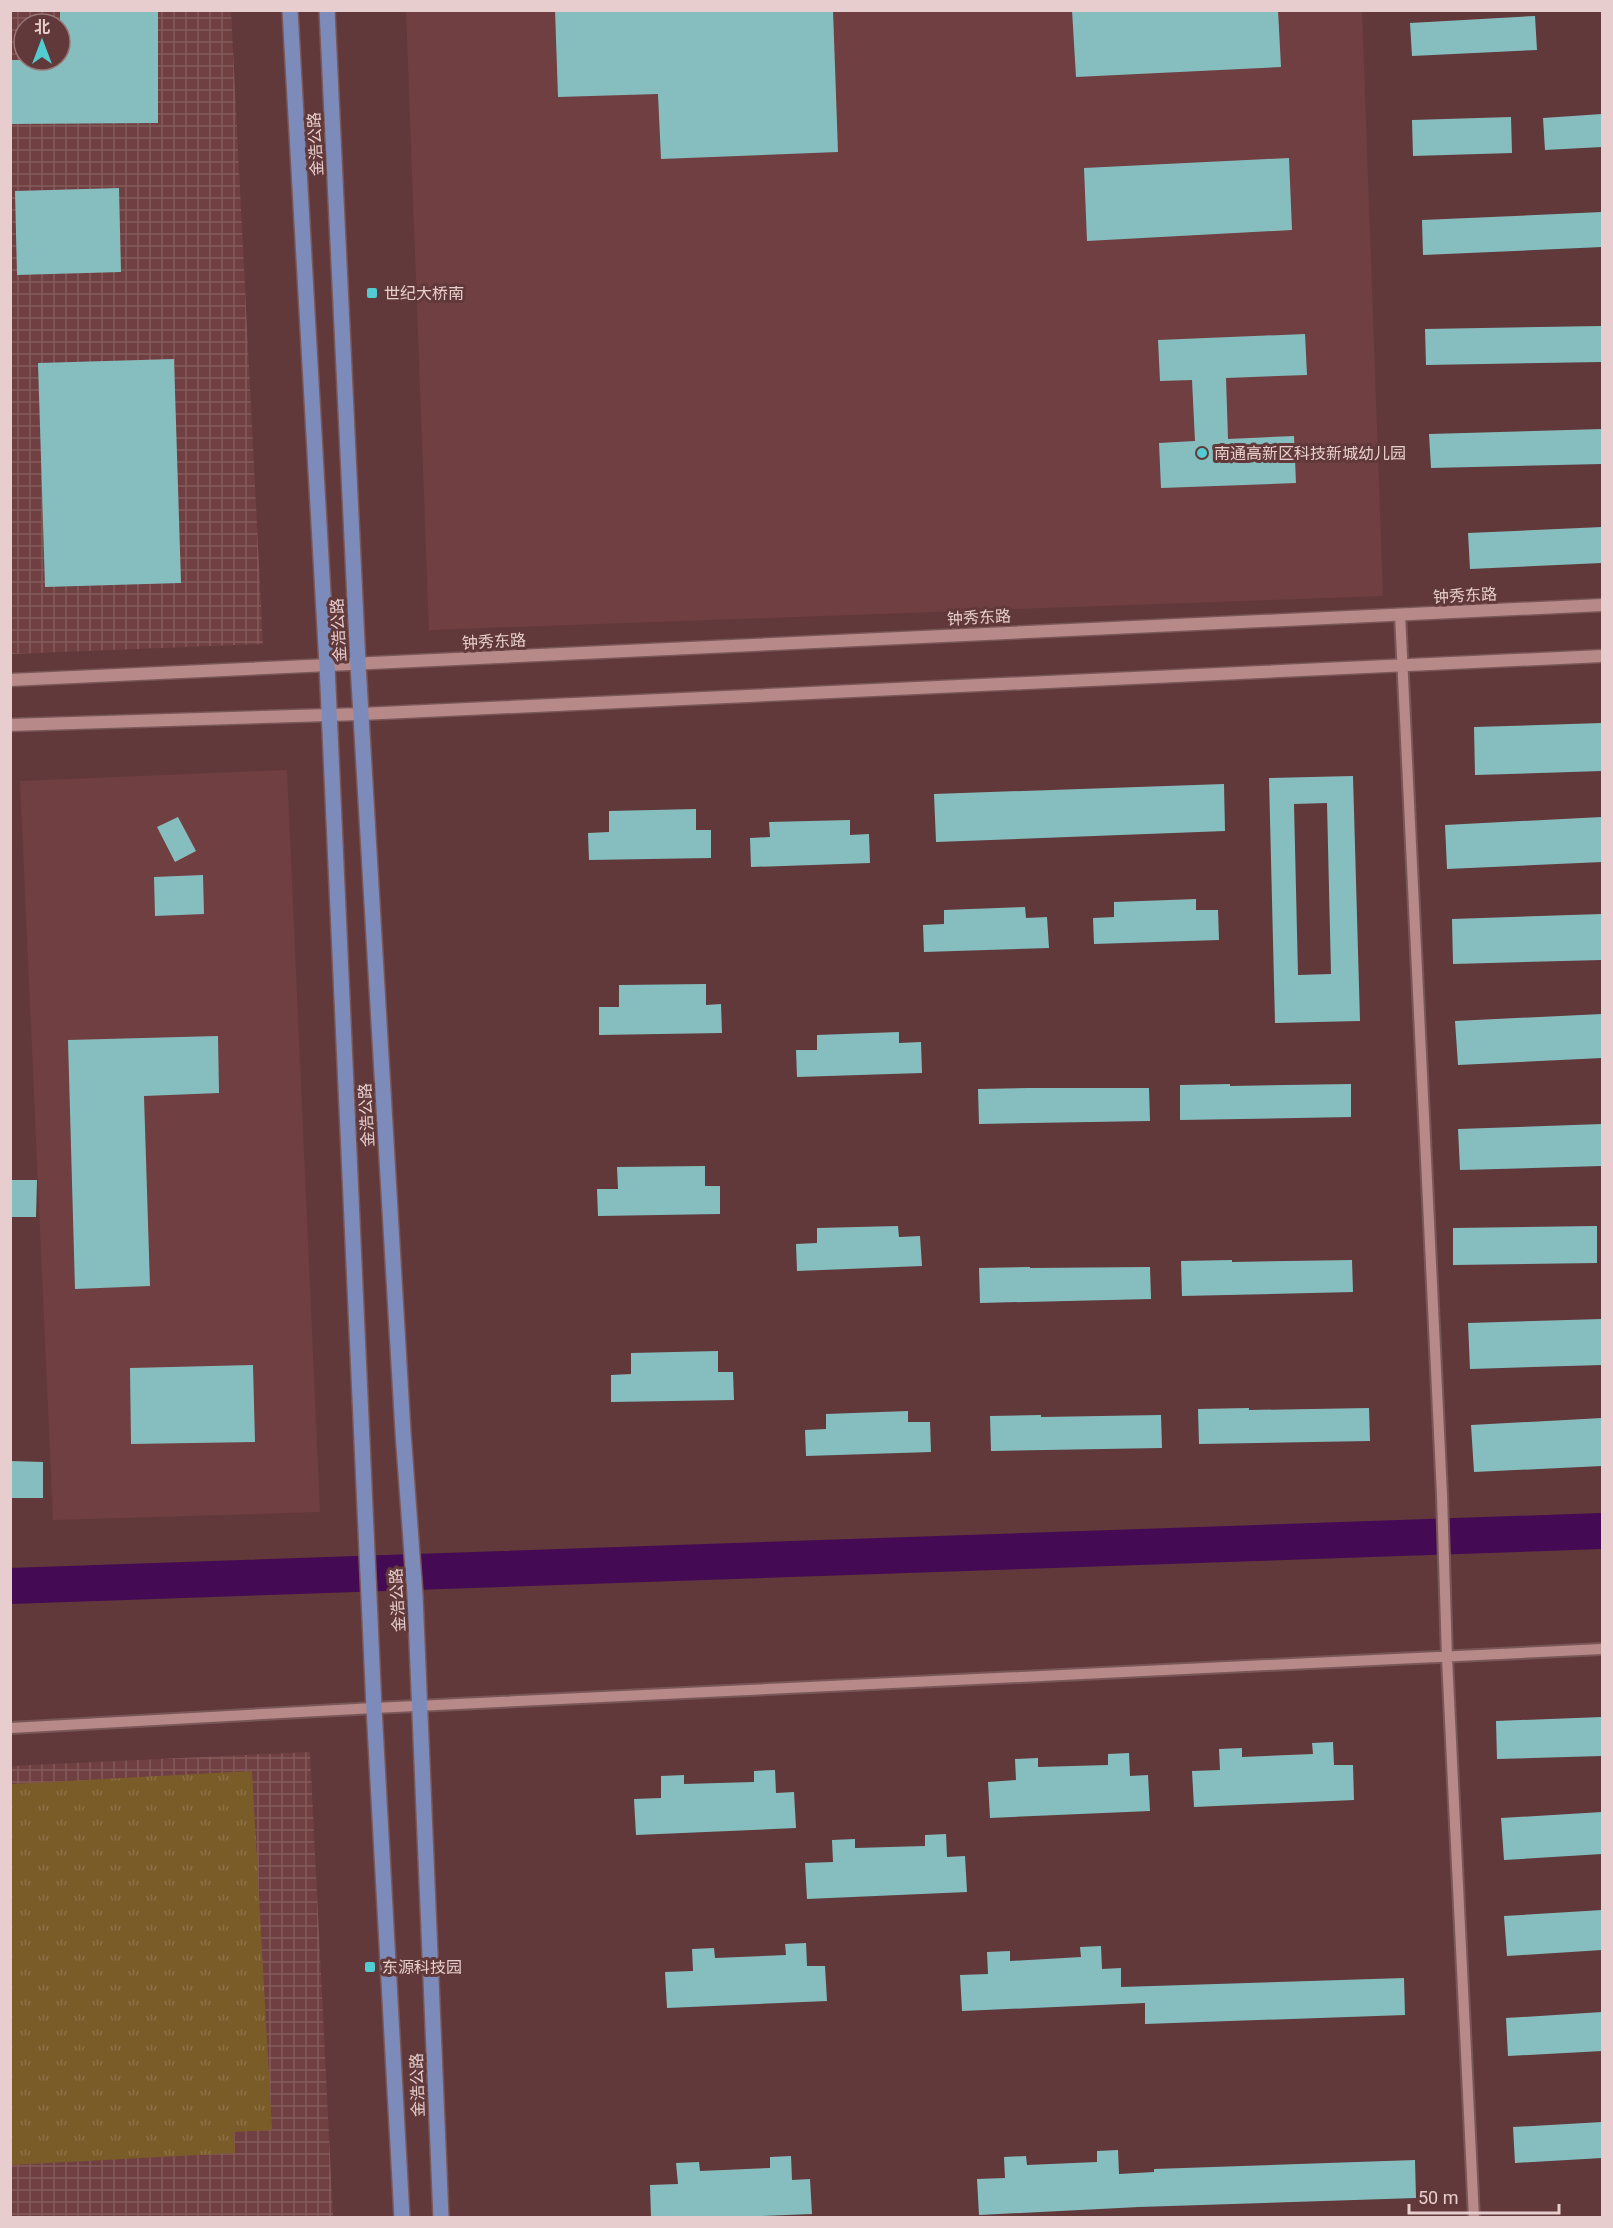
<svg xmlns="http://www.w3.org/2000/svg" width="1613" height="2228" font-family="Roboto,'Noto Sans SC',sans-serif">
	<defs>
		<pattern id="industrial-grid" width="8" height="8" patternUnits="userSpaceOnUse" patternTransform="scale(1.5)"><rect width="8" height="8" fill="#703f41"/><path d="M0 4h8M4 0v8" fill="none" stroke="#845a5b"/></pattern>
		<pattern id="grass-tufts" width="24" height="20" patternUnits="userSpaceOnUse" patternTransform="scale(1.5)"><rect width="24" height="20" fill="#7a5c29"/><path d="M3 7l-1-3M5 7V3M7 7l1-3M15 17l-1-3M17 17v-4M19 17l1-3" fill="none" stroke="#8d7247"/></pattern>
	</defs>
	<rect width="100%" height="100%" fill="#61393a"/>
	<path fill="#703f41" d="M406 11H1362L1383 596 429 630Z
		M287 770 320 1512 53 1520 20 781Z"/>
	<path fill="url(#industrial-grid)" fill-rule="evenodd" d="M10 11H231L263 644 11 654ZM24 24H60V60H24Z
		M310 1752 333 2217H11L10 1766Z"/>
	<path fill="url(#grass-tufts)" d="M252 1771 272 2130 234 2132 235 2153 11 2165V1784Z"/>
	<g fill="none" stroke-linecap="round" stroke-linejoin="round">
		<path stroke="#450a54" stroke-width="36" d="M10 1586 1602 1531"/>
	</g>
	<path fill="#86bebf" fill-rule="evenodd" d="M60 10H158V123L10 124V60H60Z
		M555 10H833L838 152 661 159 658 94 558 97Z
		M1072 10H1278L1281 67 1076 77Z
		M1535 16 1537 50 1412 56 1410 23Z
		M1602 114V147L1545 150 1543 118Z
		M1511 117 1512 153 1413 156 1412 120Z
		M1289 158 1292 230 1087 241 1084 168Z
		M119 188 121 272 17 275 15 191Z
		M1602 212V247L1423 255 1422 220Z
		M1602 326V362L1426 365 1425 329Z
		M1305 334 1307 375 1226 378 1228 439 1294 436 1296 483 1161 488 1159 443 1195 441 1192 380 1160 381 1158 340Z
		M174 359 181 583 45 587 38 363Z
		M1602 429V464L1431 468 1429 434Z
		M1602 527V563L1470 569 1468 533Z
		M1602 723V771L1475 775 1474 727Z
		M1353 776 1360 1021 1275 1023 1269 778ZM1327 803 1331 974 1298 975 1294 804Z
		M1224 784 1225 831 936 842 934 794Z
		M696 809V830H711V858L589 860 588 833 609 832V811Z
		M178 817 196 851 175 862 157 827Z
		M1602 817V862L1447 869 1445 825Z
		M850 820V835L869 834 870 863 751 867 750 838 770 837 769 822Z
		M203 875 204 914 155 916 154 877Z
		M1196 899V910H1218L1219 940 1094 944 1093 918 1114 917V902Z
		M1025 907 1026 918 1047 917 1049 948 924 952 923 925 944 924V910Z
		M1602 914V960L1453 964 1452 919Z
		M706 984V1005L721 1004 722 1033 599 1035V1007H619V985Z
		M1602 1014V1058L1458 1065 1455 1021Z
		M899 1032V1043L921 1042 922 1073 797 1077 796 1050H817V1035Z
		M218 1036 219 1093 144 1096 150 1286 75 1289 68 1040Z
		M1230 1084V1086L1351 1084V1117L1180 1120V1085Z
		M1029 1088H1149L1150 1121 979 1124 978 1089Z
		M1602 1124V1166L1460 1170 1458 1129Z
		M705 1166V1186H720V1214L598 1216 597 1189H618L617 1167Z
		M10 1180H37L36 1217H10Z
		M898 1226 899 1237 920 1236 922 1266 797 1271 796 1244 817 1243V1228Z
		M1597 1226V1263L1453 1265V1228Z
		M1232 1260V1262L1352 1260 1353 1292 1182 1296 1181 1261Z
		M1030 1267V1268L1150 1267 1151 1299 980 1303 979 1268Z
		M1602 1319V1365L1470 1369 1468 1323Z
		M718 1351V1372H733L734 1400 611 1402V1375L631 1374V1353Z
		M253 1365 255 1442 131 1444 130 1368Z
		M1249 1408V1410L1369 1408 1370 1441 1199 1444 1198 1409Z
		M908 1411V1422H930L931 1452 806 1456 805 1430 826 1429V1414Z
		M1041 1415V1417L1161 1415 1162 1448 991 1451 990 1416Z
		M1602 1418V1466L1474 1472 1471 1425Z
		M10 1461 43 1462V1498H10Z
		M1602 1717V1756L1497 1759 1496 1721Z
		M1333 1742 1334 1765H1353L1354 1800 1194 1807 1192 1771 1220 1770 1219 1749 1242 1748V1757L1313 1754 1312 1743Z
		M1129 1753 1130 1776 1148 1775 1150 1811 990 1818 988 1782 1016 1780 1015 1759 1038 1758V1767L1108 1765V1754Z
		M775 1770 776 1793 794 1792 796 1828 636 1835 634 1799 661 1798V1776L684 1775V1784L754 1782V1771Z
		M1602 1812V1854L1504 1860 1501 1818Z
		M946 1834 947 1857 965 1856 967 1892 807 1899 805 1863 833 1862 832 1840 855 1839V1848L925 1846V1835Z
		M1602 1910V1950L1507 1956 1504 1916Z
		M806 1943 807 1966H825L827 2001 667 2008 665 1972 693 1971 692 1949 714 1948 715 1958 786 1955 785 1944Z
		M1101 1946 1102 1969 1121 1968V1987L1404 1978 1405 2015 1145 2024V2003L962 2011 960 1975 988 1974 987 1952 1010 1951V1961L1081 1957 1080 1947Z
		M1602 2012V2051L1508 2056 1506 2018Z
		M1602 2122V2158L1515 2163 1513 2127Z
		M1118 2150 1119 2174 1154 2172V2169L1415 2160 1416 2198 1139 2207 979 2215 977 2179 1005 2178 1004 2157 1026 2156 1027 2165 1097 2162V2151Z
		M791 2156 792 2180 810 2179 812 2214 738 2217H651L650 2185 678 2184 676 2163 699 2162 700 2171 770 2168V2157Z"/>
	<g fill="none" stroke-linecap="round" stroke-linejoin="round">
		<g stroke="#795758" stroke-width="14">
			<path id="tertiary" d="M1400 614 1442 1495 1447 1658 1474 2218
				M10 1728 374 1708 1602 1649"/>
		</g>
		<g stroke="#795758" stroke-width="15">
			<path id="secondary" d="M10 680 1602 605
				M10 725 361 714 1602 656"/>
		</g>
		<g stroke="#795758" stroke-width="18">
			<path id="primary" d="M290 10 327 665 374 1708 402 2218
				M327 10 358 664 403 1432 415 1595 441 2218"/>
		</g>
		<use href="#tertiary" stroke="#b88989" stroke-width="10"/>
		<use href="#secondary" stroke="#b88989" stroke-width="12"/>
		<use href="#primary" stroke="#7d8bbb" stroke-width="15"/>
	</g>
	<g fill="#52ccd0" stroke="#61393a" stroke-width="2">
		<rect x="366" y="287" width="12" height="12" rx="3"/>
		<circle cx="1202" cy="453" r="6"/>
		<rect x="364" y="1961" width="12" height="12" rx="3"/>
	</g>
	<g text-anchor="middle" stroke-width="6" stroke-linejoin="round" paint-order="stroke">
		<g font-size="16" fill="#e7cdcd" stroke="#61393a">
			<text transform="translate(315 144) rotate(-93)" y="6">金浩公路</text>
			<text transform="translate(1465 595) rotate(-3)" y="6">钟秀东路</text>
			<text transform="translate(979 617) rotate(-3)" y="6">钟秀东路</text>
			<text transform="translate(338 630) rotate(-93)" y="6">金浩公路</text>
			<text transform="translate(494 641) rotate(-3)" y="6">钟秀东路</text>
			<text transform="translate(366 1115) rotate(-93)" y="6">金浩公路</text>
			<text transform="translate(397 1600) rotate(-93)" y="6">金浩公路</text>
			<text transform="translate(417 2085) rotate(-92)" y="6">金浩公路</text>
		</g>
		<g font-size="16" fill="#e7cdcd" stroke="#61393a" text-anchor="start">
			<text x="384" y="299">世纪大桥南</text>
			<text x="1214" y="459">南通高新区科技新城幼儿园</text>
			<text x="382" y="1973">东源科技园</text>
		</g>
	</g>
	<rect width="1613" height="2228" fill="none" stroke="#e7cdcd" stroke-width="24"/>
	<g transform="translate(42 42)"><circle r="28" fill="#61393a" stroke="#977475" stroke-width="1.5"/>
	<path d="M0-4.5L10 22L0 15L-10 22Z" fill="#52ccd0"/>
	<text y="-9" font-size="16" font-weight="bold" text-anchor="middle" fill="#e7cdcd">北</text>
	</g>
	<path d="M1409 2204v9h150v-9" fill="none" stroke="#e7cdcd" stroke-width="3"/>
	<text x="1418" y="2204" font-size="18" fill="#e7cdcd" stroke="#61393a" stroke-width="4.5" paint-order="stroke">50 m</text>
</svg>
